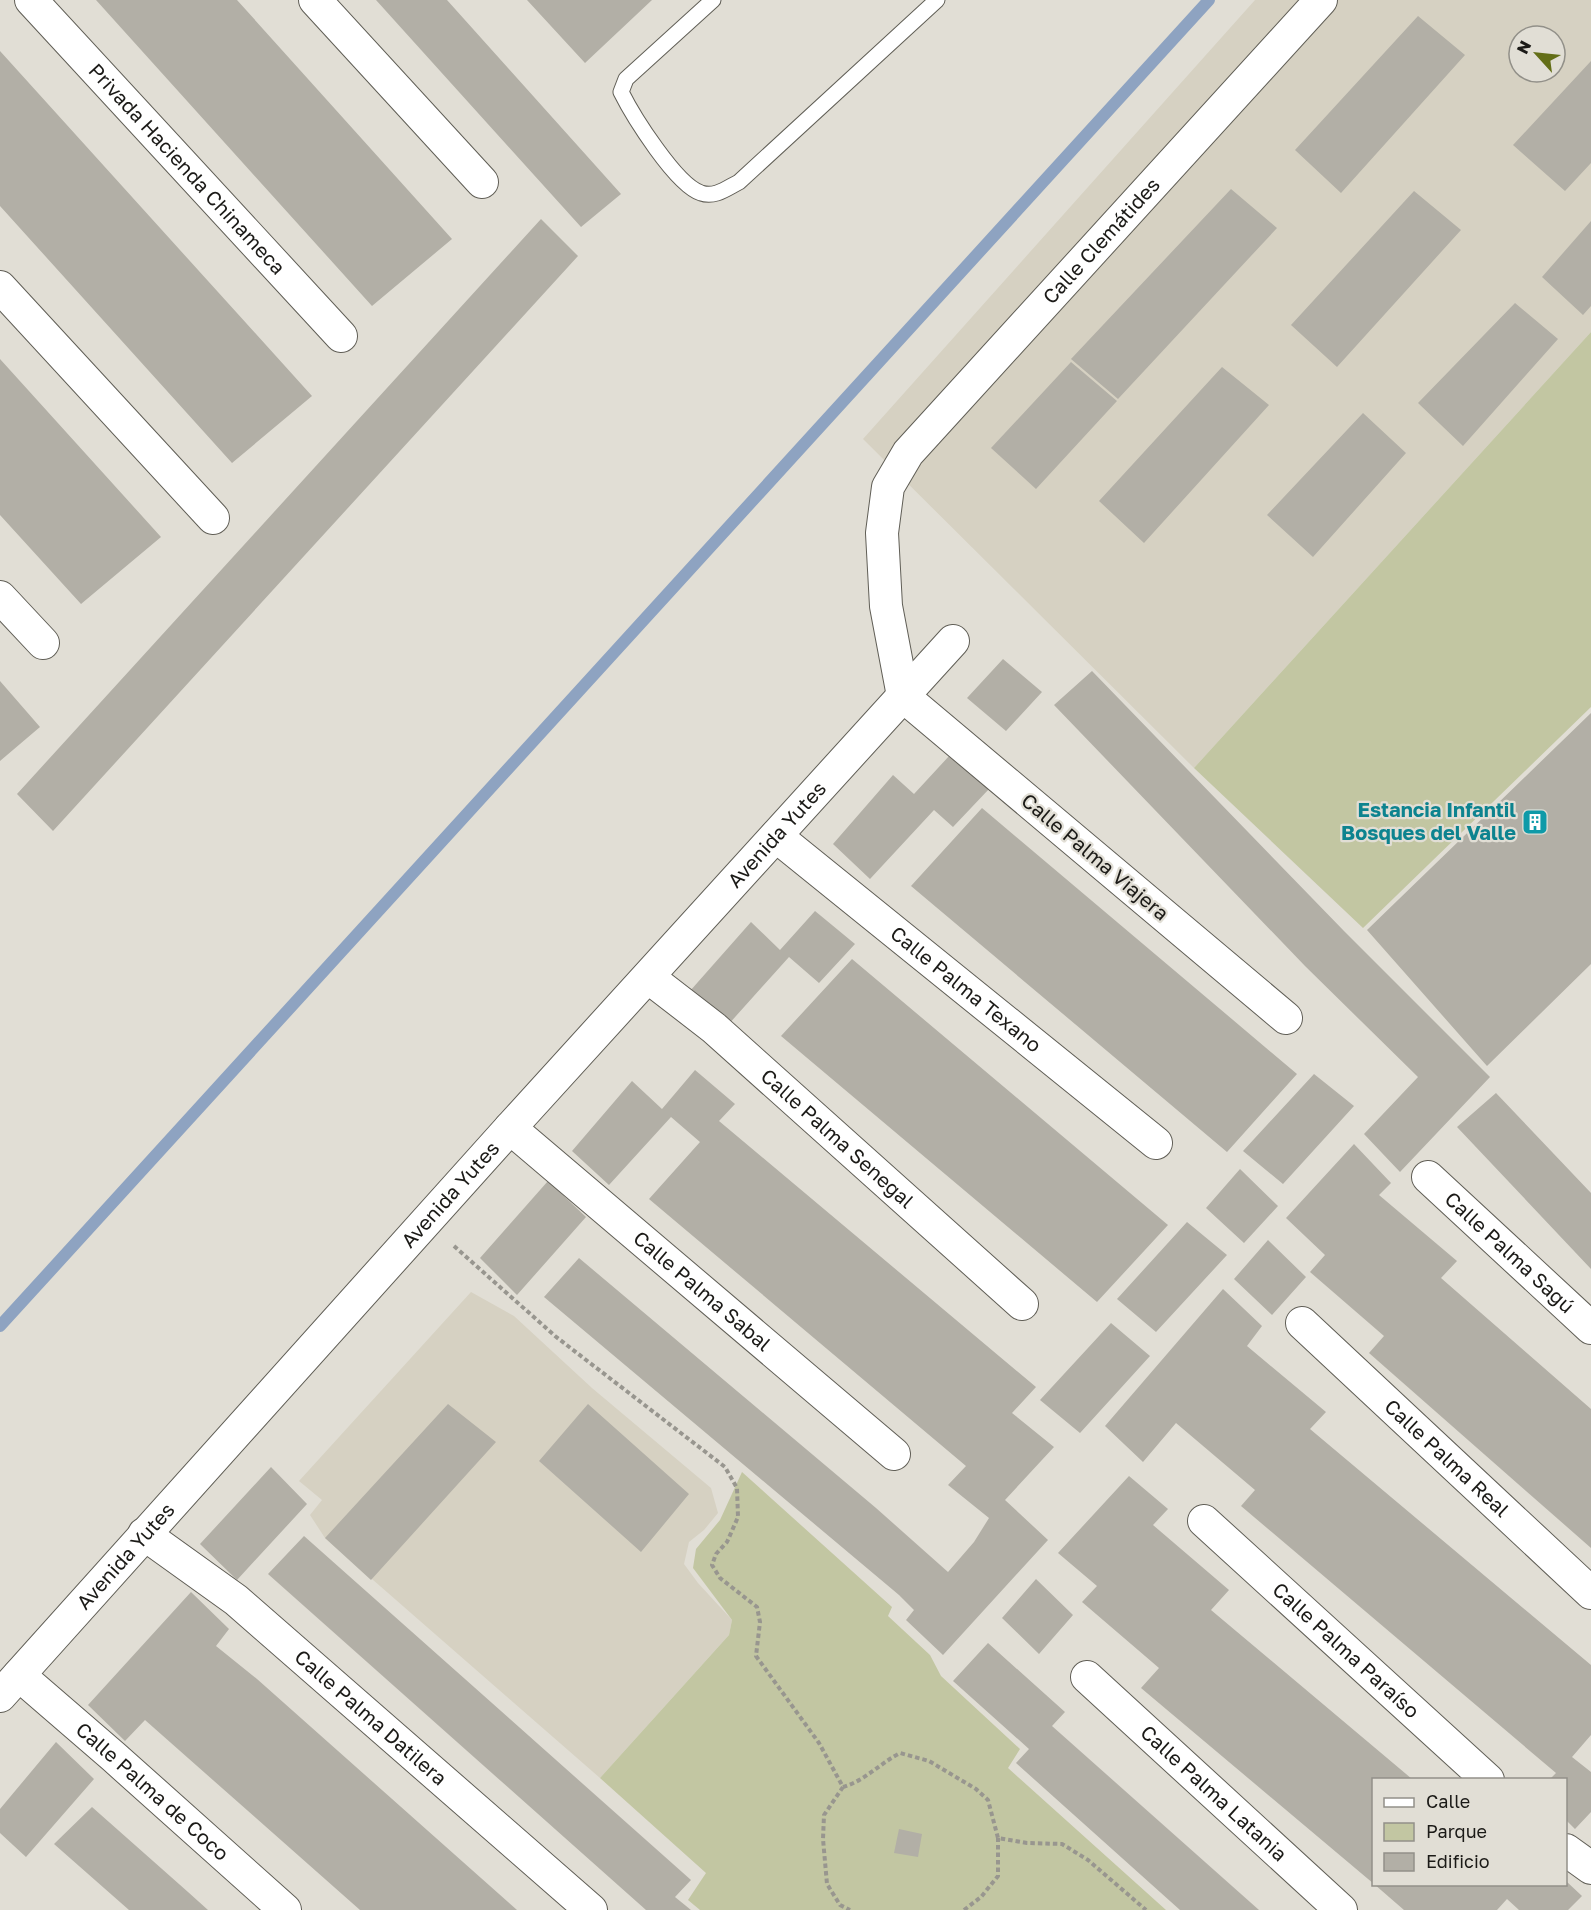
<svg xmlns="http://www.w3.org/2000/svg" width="1591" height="1910" font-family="'Golos Text',sans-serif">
	<rect width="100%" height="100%" fill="#e1ded5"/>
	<path fill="#d6d1c2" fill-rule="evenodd" d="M1255 0H1591V332L1194 768 863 439ZM1519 36H1555V72H1519Z
		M471 1292 514 1316 592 1388 711 1488 718 1513 704 1530 689 1542 684 1564 698 1583 732 1620 729 1635 600 1778 325 1538 310 1515 322 1500 299 1481Z"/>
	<path fill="#c2c6a2" d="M1591 332V707L1363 928 1194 768Z
		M742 1472 892 1607 888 1616 930 1655 941 1676 1020 1749 1008 1768 1166 1910H700L688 1900 706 1873 600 1778 729 1635 732 1620 693 1568 696 1549 720 1520Z"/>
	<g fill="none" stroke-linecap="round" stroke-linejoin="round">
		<path stroke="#8ea3c1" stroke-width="12" d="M0 1326 1209 0"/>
	</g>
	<path fill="#b2afa6" d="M96 0H237L452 239 372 306Z
		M376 0H447L621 194 581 227Z
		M527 0H652L585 63Z
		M1418 16 1465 55 1341 193 1295 150Z
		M0 51 312 396 232 463 0 206Z
		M1591 61V163L1565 191 1513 145Z
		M1231 189 1277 228 1118 399 1071 359Z
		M1414 191 1461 230 1337 367 1291 325Z
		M541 219 578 256 53 831 17 794Z
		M1591 221V306L1583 315 1542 277Z
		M1515 303 1558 339 1463 446 1418 403Z
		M0 359 161 537 81 604 0 515Z
		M1071 362 1117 401 1036 489 991 448Z
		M1222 367 1269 405 1144 543 1099 501Z
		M1363 413 1406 453 1313 557 1267 515Z
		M1003 659 1042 692 1006 731 967 698Z
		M1092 671 1344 931 1490 1077 1400 1172 1364 1134 1418 1077 1305 966 1054 705Z
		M0 681 40 727 0 761Z
		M1591 713V964L1487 1066 1367 930Z
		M950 755 989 789 953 827 934 810 870 879 833 844 893 775 914 794Z
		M982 808 1297 1074 1227 1152 911 886Z
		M815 911 855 944 819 983 789 957 727 1026 690 991 751 922 780 950Z
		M852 959 1168 1225 1097 1302 781 1036Z
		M695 1070 735 1104 719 1121 1036 1387 1012 1413 1054 1447 1005 1500 1048 1540 943 1655 906 1620 914 1610 899 1595 544 1297 579 1258 876 1508 948 1572 974 1542 989 1518 948 1485 966 1466 649 1199 700 1142 671 1117 609 1185 572 1151 632 1081 662 1109Z
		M1314 1074 1354 1106 1283 1184 1243 1151Z
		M1496 1093 1591 1193V1269L1457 1127Z
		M1354 1144 1391 1183 1379 1195 1457 1261 1441 1278 1591 1409V1548L1369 1353 1384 1336 1310 1272 1325 1255 1286 1218Z
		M1240 1169 1278 1206 1244 1243 1206 1208Z
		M548 1181 586 1217 517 1295 480 1258Z
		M1187 1222 1227 1255 1156 1332 1117 1299Z
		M1268 1240 1306 1277 1272 1315 1234 1279Z
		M1223 1289 1262 1326 1247 1346 1326 1412 1310 1429 1591 1665V1735L1572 1757 1591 1772V1812L1575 1829 1566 1820V1779H1550L1556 1773 1241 1506 1255 1490 1176 1423 1143 1462 1105 1426Z
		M1111 1323 1150 1356 1080 1433 1040 1400Z
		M448 1404 496 1442 371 1580 325 1538Z
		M588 1404 689 1494 641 1552 539 1461Z
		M271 1467 307 1504 237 1580 200 1544Z
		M1129 1476 1168 1509 1153 1525 1229 1590 1211 1610 1412 1779 1374 1780V1884L1141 1688 1159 1668 1082 1602 1097 1586 1058 1553Z
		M304 1536 691 1880 675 1897 691 1910H646L268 1574Z
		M1036 1579 1073 1615 1039 1654 1002 1618Z
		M191 1592 229 1629 216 1646 257 1679 517 1910H360L145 1720 125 1741 88 1705Z
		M988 1643 1065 1712 1052 1726 1259 1910H1180L1016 1763 1029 1749 953 1681Z
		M56 1742 94 1779 26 1857 0 1833V1809Z
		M92 1807 188 1892 208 1910H129L54 1844Z
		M899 1829 922 1834 918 1857 894 1853Z
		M1566 1881 1582 1896 1568 1910H1519L1507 1899 1497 1910H1404L1374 1884H1566Z"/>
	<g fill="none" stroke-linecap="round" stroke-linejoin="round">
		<g stroke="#605e56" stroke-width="17">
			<path id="service" d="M713 0 626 79 621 92C633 116 676 185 701 193 715 198 727 188 739 182L937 0"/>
		</g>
		<g stroke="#605e56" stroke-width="34">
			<g id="minor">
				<path id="s1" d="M31 0 341 336"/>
				<path d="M315 0 482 182"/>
				<path d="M0 287 213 518"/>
				<path d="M0 597 43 643"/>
				<path id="s2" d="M776 836 1156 1143"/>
				<path id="s3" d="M648 977 714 1028 1022 1304"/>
				<path id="s4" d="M1286 1018 903 696 886 606 882 533 888 487 908 453 1321 0"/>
				<path id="s5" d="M510 1128 894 1454"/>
				<path id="s6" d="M1428 1177 1591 1328"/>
				<path id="s7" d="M1302 1323 1591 1593"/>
				<path id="s8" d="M1204 1521 1488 1780"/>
				<path id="s9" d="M144 1534 236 1600 591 1910"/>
				<path id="s10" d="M19 1675 114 1757 285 1910"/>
				<path id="s11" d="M1087 1677 1341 1910"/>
				<path id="s12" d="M0 1696 510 1128 953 641"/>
				<path d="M1566 1850 1591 1868"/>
			</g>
		</g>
		<path stroke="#98968f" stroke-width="4" stroke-dasharray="4.5 3" stroke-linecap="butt" d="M454 1246 555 1336 725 1467 737 1488 738 1517 727 1542 716 1554 712 1565 720 1578 757 1607 760 1622 756 1656 819 1743 843 1787C866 1780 879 1764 900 1753L929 1761 976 1789 988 1800 998 1838 1027 1843 1062 1844 1088 1860 1146 1910
			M843 1787 824 1815 823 1839 827 1884 840 1905 850 1910
			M964 1910 981 1897 998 1876V1838"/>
		<use href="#service" stroke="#fff" stroke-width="15"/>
		<use href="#minor" stroke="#fff" stroke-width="32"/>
	</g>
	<defs>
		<g id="building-square" transform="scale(1.35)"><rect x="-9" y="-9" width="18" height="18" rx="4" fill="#0f9aa8" stroke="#e1ded5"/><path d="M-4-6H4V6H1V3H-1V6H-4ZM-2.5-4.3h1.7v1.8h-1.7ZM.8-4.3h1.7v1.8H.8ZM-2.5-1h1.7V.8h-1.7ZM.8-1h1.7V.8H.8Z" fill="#fff"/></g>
	</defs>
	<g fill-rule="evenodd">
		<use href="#building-square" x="1535" y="822"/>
	</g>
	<g text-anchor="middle" stroke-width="4.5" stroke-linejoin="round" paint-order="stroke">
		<g font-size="20" fill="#1b1a17" stroke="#e1ded5">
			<text dy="7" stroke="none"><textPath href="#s1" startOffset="230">Privada Hacienda Chinameca</textPath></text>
			<text dy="7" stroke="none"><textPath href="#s4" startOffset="1038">Calle Clemátides</textPath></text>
			<text dy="7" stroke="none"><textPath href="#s12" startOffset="1160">Avenida Yutes</textPath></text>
			<text transform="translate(1095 857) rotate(40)" y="7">Calle Palma Viajera</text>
			<text dy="7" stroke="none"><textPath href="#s2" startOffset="244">Calle Palma Texano</textPath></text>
			<text dy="7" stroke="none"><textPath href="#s3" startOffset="249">Calle Palma Senegal</textPath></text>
			<text dy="7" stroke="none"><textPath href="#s12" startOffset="674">Avenida Yutes</textPath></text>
			<text dy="7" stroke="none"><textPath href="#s6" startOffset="111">Calle Palma Sagú</textPath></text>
			<text dy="7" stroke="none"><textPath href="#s5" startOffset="252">Calle Palma Sabal</textPath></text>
			<text dy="7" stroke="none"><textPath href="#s7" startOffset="198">Calle Palma Real</textPath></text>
			<text dy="7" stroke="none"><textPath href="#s12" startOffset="188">Avenida Yutes</textPath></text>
			<text dy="7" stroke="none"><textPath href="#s8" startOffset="192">Calle Palma Paraíso</textPath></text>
			<text dy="7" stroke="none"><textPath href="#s9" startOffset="292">Calle Palma Datilera</textPath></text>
			<text dy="7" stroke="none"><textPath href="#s10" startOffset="177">Calle Palma de Coco</textPath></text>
			<text dy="7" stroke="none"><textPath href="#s11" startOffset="172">Calle Palma Latania</textPath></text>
		</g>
		<g font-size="20" font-weight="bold" fill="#0d838f" stroke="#e1ded5" text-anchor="end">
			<text x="1516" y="817">Estancia Infantil<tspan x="1516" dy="23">Bosques del Valle</tspan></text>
		</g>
	</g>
	<rect x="1372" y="1778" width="195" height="108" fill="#e1ded5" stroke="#929089" stroke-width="1.5"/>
	<rect x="1384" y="1798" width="30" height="9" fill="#ffffff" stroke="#929089" stroke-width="1.5"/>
	<text x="1426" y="1808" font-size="18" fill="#1b1a17">Calle</text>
	<rect x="1384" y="1823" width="30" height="18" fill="#c2c6a2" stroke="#929089" stroke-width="1.5"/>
	<text x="1426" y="1838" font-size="18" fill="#1b1a17">Parque</text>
	<rect x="1384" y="1853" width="30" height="18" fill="#b2afa6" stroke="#929089" stroke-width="1.5"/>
	<text x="1426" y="1868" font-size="18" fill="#1b1a17">Edificio</text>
	<g transform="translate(1537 54) rotate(297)"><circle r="28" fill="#e1ded5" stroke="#929089" stroke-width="1.5"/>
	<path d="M0-4.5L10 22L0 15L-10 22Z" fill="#636e17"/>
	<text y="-9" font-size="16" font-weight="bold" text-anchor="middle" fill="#1b1a17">N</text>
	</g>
</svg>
